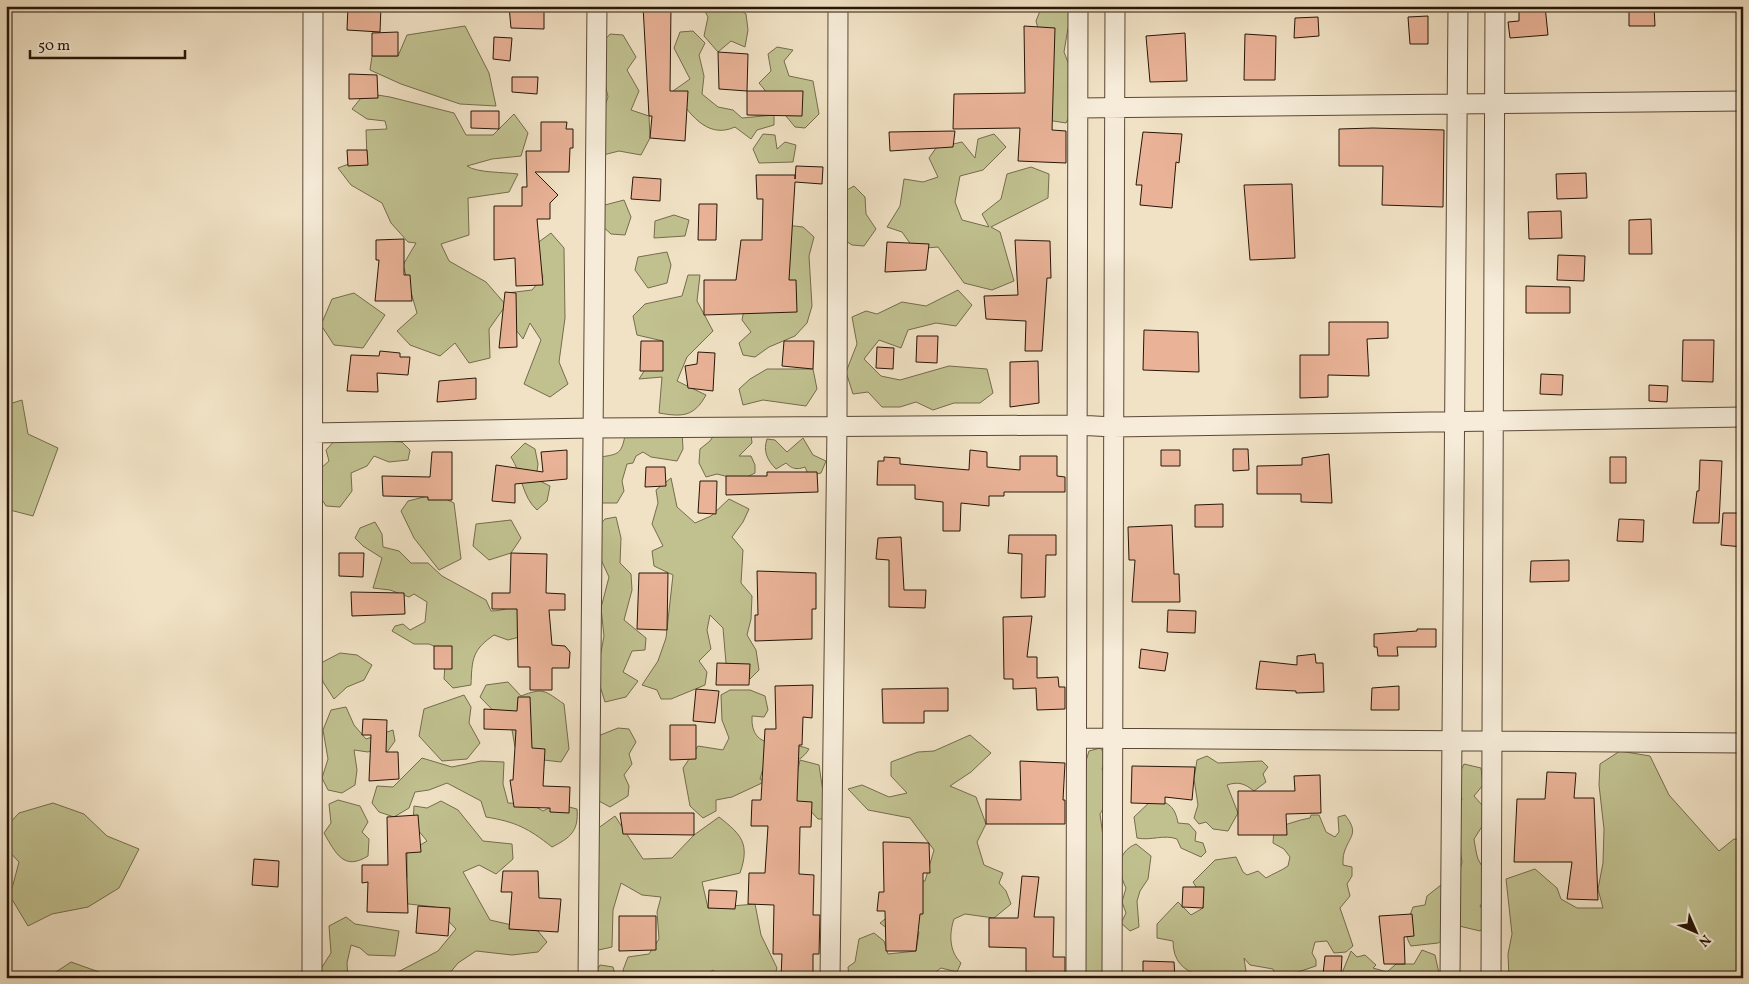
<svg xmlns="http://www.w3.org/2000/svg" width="1749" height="984" font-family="Vollkorn,serif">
	<rect width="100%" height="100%" fill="#f1e2c5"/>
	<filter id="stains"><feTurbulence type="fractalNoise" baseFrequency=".004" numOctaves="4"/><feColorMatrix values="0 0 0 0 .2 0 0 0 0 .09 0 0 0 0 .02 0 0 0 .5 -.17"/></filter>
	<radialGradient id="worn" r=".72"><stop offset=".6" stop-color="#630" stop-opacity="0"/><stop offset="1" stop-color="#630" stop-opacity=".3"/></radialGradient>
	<path fill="#c1c190" stroke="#746c4c" d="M702 6H734L746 14 748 30 745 47 731 41 718 52 704 36 708 17Z
		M1042 6H1085L1084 15 1068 28 1064 52 1071 70 1074 107 1066 123 1047 120 1045 54 1036 21Z
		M465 26 489 73 496 106 460 104 401 84 370 70 372 56H398L407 35Z
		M693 31 705 43 699 55 704 76 702 94 718 107 733 110 742 118 774 115V125L757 130 751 139 735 127C706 140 689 112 673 91L690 79 674 48 680 32Z
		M610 34 623 35 636 57 627 70 639 91 631 110 649 116 650 138 641 155 619 151 603 155 601 116 608 97 597 49Z
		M777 47 793 50 784 61 789 76 813 81 819 114 805 128 795 127 759 83 771 71 768 54Z
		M365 93 390 97 454 113 466 135H493L514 114 528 133 521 156 492 159 467 166C477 173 504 172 518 174L509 192 468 198 469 235 441 244 449 261 486 282 506 305 489 329 490 358 469 363 455 343 440 356 410 345 397 331 417 313 403 265 416 243 408 242 391 223 382 203 351 185 338 168 367 157 366 130 387 129 385 121 367 119 352 109Z
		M763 134 775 135 777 149 785 142 796 145 793 162 759 163 753 149Z
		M994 134 1006 147 983 170 960 176 955 202 962 220 989 227 982 214 1001 199 1007 174 1031 167 1049 174 1048 198 991 227 1000 232 1014 281 992 290 964 283 938 247 914 249 902 232 887 227 900 206 904 179 923 182 938 177 929 158 936 148 962 142 975 158 978 139Z
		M854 186 865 197 866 214 876 229 864 246 852 245 838 236V195Z
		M624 200 631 217 625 235 611 234 601 225V206Z
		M674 215 689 220 685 236 654 238 655 221Z
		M786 225 803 227 814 237 809 256 812 306 807 323 795 336 769 347 755 357 743 355 739 343 751 332 742 320 745 304Z
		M551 233 564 248 565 318 559 362 568 384 550 397 524 384 541 340 530 323 523 339 506 317 507 293 532 290 543 277 532 247Z
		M667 252 671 265 667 283 648 288 635 270 638 257Z
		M688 275H700L697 301 713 331 687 357 677 381 706 395C694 417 682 417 659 413L662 377 639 379 663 341 637 335 633 316 645 304 682 296Z
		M958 290 972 305 956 326 936 323 908 330 901 348 879 340 864 359 881 376 900 380 949 366 987 369 993 393 980 403H954L933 410 916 402 900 407H882L868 392 853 394 846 372 857 344 852 317 866 311 877 314 902 302 926 306Z
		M354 293 385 315 363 348 334 345 321 325 332 299Z
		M767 369H813L817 389 806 406 763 400 743 405 739 389 750 379Z
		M22 400 28 434 58 448 33 516 6 509 12 475 6 460V405Z
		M682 431 683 449 677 461 651 457 643 452 636 456 633 463 627 464 622 481 624 491 617 503H603L596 497 601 457C619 454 621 454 625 436Z
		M716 432 751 434 752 443 739 456H751L755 465V473L741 480 717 474 706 477 699 463 700 449 710 441Z
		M803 438 813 455 826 461 821 473 809 476 805 467C797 470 792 469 786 463L776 469C767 460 763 451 767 439L775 440 787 452Z
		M336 439 402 442 410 450 408 460 389 462 374 456 367 466 351 473 352 491 340 507 326 506 316 490 320 469 329 461 326 450Z
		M525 443 535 449 538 464 536 479 550 486 547 501 537 510C522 497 522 474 511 457Z
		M671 478 677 507 695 523 711 516 729 499 749 509 743 522 732 537 743 550 741 583 752 596 751 619 747 635 756 650 759 670 750 679 740 670 726 663 723 628 710 615 707 630 711 649 699 661 707 672 705 685 671 699H661L657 690 642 685 658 661 666 638 673 575 654 566 652 551 663 546 652 524 658 503 656 490Z
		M436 494 454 503 461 559 439 570 414 538 401 511 408 501Z
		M616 517 621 538 620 563 631 574 632 590 624 620 646 638 645 650 632 651 623 672 638 681 626 697 605 702 600 686 599 663 604 636 601 608 609 577 598 553 596 529 605 519Z
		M511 520 521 538 511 553 489 560 473 546 476 524Z
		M375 522 382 534 383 547 399 551 411 563H428L442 576 486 600 491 611C506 611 509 605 526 607L531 634 508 640 494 635C472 650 472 659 471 685L453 688 444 679 446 651 429 644H414L392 631 395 626 403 624 410 630 425 622 427 602 414 594 409 597 390 590 373 588 382 558 363 546 355 538 360 528Z
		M340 653 357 655 372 665 364 680 347 687 334 699 323 682 319 664Z
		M508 682 521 696C544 687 545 691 564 704L569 749 561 762 535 759 515 747 512 730 480 697 486 685Z
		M730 690H750L765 696 768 710 764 717 752 716C750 754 786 739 809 749 799 766 781 764 764 765L760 779 782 782 796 779 800 760 819 765 827 819H818L804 804H783L762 783 732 797 716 800V811L703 818 690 806 683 768 698 746 723 750 729 738 722 720 721 695Z
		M464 695 471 707 469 723 480 743 467 759 442 761 419 736 424 709Z
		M346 707 354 725 366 739 393 730 395 741 387 752 378 747 368 752 354 750 357 770 355 785 342 793 328 790 322 778 328 759 323 730 331 710Z
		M618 728 629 729 636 742 629 754 632 764 624 775 629 786 628 796 610 807 597 800 598 736Z
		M970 735 991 753 971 772 950 786 976 797 986 824 977 842 984 865 1003 873 999 883 1006 891 1011 904 994 918 965 914 954 919C949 934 949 951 961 963L957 972 941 968 928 978H849L848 967 855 962 859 939 874 933 884 941 888 954 916 951 919 932 888 929 880 923 889 916 913 881H925L934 850 910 818 868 810 848 789 862 785 889 797 907 793 891 776V762L918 752 934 751Z
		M1100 748 1107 756 1102 769C1112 783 1109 800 1100 814L1109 881 1103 895 1108 941 1103 954 1106 978H1062L1069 974 1086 931 1081 922 1086 761 1089 751Z
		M1620 751 1650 756 1669 795 1719 851 1734 839 1743 840V905L1739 906 1743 915V978H1627L1611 972 1610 978H1509L1508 954 1512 934 1506 879 1535 869 1557 888 1561 899 1577 908H1603L1598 889 1603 863 1604 829 1599 785 1600 764Z
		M1207 756 1218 763 1262 761 1268 767 1263 774 1266 782 1254 791C1245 784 1239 781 1227 785L1238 813 1228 831 1213 829 1206 822 1199 824 1194 818 1198 805 1194 779 1197 760Z
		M422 758 452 767 481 761 504 762 503 784 508 803 531 804 543 811 557 804 577 809C579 831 570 838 552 847 528 828 516 822 486 817L481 801 447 783 429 790 415 792 409 808 394 817 379 812 372 803 377 786 393 787Z
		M1464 764 1481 768 1483 785 1474 796 1490 814 1474 839C1475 845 1476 853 1478 859 1489 880 1495 884 1480 906L1489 920 1480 931 1455 925V890L1462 862 1456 818 1462 799 1456 780Z
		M1153 799C1169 802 1175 807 1178 823L1189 824 1196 832 1195 841 1203 843 1206 852 1201 857 1181 848 1177 839C1164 834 1151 841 1137 838L1134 817Z
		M338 800 360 806 368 822 362 832 369 839 368 856C344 871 336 854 324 833L331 823 329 804Z
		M441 801 458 810 483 841 512 844 513 859 496 874 479 865 463 872 490 920 538 931 547 942 538 952 512 955 476 951 458 963 449 974 439 978H398L394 974 438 951 456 929 435 907 400 903 407 877V853L427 841 413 824 414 806 427 808Z
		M53 803 84 814 107 836 139 849 119 888 88 907 52 914 28 926 10 896 19 862 6 848V827L19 813Z
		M1311 815H1319L1326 832 1335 837 1339 832 1338 817 1345 815C1360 834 1349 836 1344 853 1343 856 1343 861 1343 865L1352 867V876L1347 884 1350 896 1340 908 1353 946 1346 952 1334 953 1327 941 1315 942 1312 953 1316 960V966L1295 973 1291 978H1277L1273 969 1250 965 1244 958 1247 978C1217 978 1173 982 1173 941L1157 938V924L1178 902 1191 915 1203 908V898L1193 882 1215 860 1236 857 1243 872 1247 875 1258 871 1266 878C1274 873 1281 871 1288 866L1290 857 1284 849 1273 843 1274 828C1287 825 1297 820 1310 818Z
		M615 816 643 859 672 858 694 835 719 817C742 835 750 844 740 873L702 882 708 908 755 904 761 935 777 968 774 978H717L713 970 702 978H625L623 970 628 957 649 954 659 939 657 912 661 897 642 895 621 883 613 910 612 947 594 951 597 829Z
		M1136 844 1151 856 1148 879 1140 891 1137 901 1139 927 1130 931 1121 923 1126 913 1122 902 1126 888C1118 872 1116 852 1136 844Z
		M1441 885 1448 892 1449 937 1438 943 1411 946C1402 932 1408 921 1413 907L1425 905 1427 896Z
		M346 917 355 924 399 931 395 956 368 955 360 948 351 945 347 963 348 978H315L331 953 329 926Z
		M1422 950 1435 955 1440 978H1340L1351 951 1357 957 1365 955 1376 965 1373 968 1387 972 1396 964H1414Z
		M71 962 116 978H47Z
		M600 965 613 967 616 978H592Z"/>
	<path fill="#eab398" stroke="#271607" d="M348 6H381L380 32 347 30Z
		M509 6H544V29L511 28Z
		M643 6H671L670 91H688L685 141 650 138 652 116H649Z
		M1519 6H1545L1548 35 1510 38 1508 22 1519 21Z
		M1629 6H1654L1655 26H1629Z
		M1428 16V44H1410L1408 17Z
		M1318 17 1319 36 1294 38 1295 18Z
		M1024 26 1055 28 1052 130 1066 131V163L1018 161 1020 128 953 129 954 94 1025 93Z
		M398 32V56H372V33Z
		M1185 33 1187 81 1150 82 1146 36Z
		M1245 34 1276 36 1275 80H1244Z
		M494 37 512 38 510 61 493 59Z
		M718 52 748 54 747 91 719 89Z
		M349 74 377 75 378 98 349 99Z
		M512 77H538L537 94 512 92Z
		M747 91H803L802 116 747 115Z
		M471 111H499V129L471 128Z
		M541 122H567L566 129H573V148H570L569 172H535L558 195 550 203V219H537L543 285 516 286 515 258 494 260V206H522V187H527L526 151H541Z
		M1373 128 1444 130 1443 207 1382 205 1383 166H1339V129Z
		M955 131 953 147 890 151 889 132Z
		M1143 132 1182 134 1179 163 1176 162 1172 208 1140 205 1142 185H1136Z
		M347 150H367L368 165 348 166Z
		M796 166 823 167 822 184 795 182 789 280H796L797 312 704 315V280H736L741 240H762L763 199H757L756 175H795V179Z
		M1586 173 1587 198 1557 199 1556 174Z
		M633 177 661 179 660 201 631 199Z
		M1292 184 1295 258 1250 260 1244 185Z
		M699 204H717L716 240H698Z
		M1561 211 1562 238 1529 239 1528 212Z
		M1651 219 1652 254H1629V220Z
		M404 239V275H410L412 301H375L379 260H376V240Z
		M1015 240 1050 241 1051 278H1047L1042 351H1025L1026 321 986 319 984 296 1018 295Z
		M887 242 929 244 926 270 885 272Z
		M1558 255 1585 256 1584 281 1557 280Z
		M1526 286 1570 287V313H1526Z
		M505 292 516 293 517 347 499 348Z
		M1329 322H1388V338L1367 339 1369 376 1328 375V397L1300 398V355H1329Z
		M1144 330 1198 332 1199 372 1143 370Z
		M917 336H938L937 363 916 362Z
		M1683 340H1714L1713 382 1682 381Z
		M641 341H663V371H640Z
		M784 341H814L813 369 782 366Z
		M877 347 894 348 893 369 876 368Z
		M380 351 400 353V357H410L408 375 377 373 378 392 347 391 351 355 379 356Z
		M698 352 715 353 713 391 688 388 685 366 697 364Z
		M1038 361 1039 403 1010 407V362Z
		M1541 374 1563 375 1562 395 1540 394Z
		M476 378V399L437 402 439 381Z
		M1649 385 1668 386 1667 402 1649 401Z
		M1233 449H1248L1249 470 1233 471Z
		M567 450V479L515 484V503L492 501 496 465 543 472 541 452Z
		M970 450 987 452V467L1020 470V456H1057V476L1065 477V492H1004V496H989V506L961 503 960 531H943V502L915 499V485H877L878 461H884V457L900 458V464L969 470Z
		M1161 450H1180V466H1161Z
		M432 452H452V500H428V497L383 496 382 476 430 477Z
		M1329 454 1332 503 1301 502V494H1257V466L1302 465V458Z
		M1610 457H1626V483H1610Z
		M1700 460 1722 461 1719 523H1693L1697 491H1699Z
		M646 467H665L666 486 645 487Z
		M767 472H817L818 492 726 495V476H767Z
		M700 481H717L716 514 698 513Z
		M1223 504V527H1195V505Z
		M1723 513H1743V547L1721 545Z
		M1619 519 1644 520 1643 542 1617 541Z
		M1172 525 1174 574H1179L1180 602H1132L1135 560H1129L1128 527Z
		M1009 535H1056V555H1046L1045 597 1021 598 1022 554 1008 553Z
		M901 537 904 590H926L925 608 889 607V560L876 559 878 538Z
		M339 553H364L363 577 339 576Z
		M511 553 547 554 546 593 565 594V610H549L552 645 565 646 570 652 569 668H552V690H530V667H518L517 609H492V593H510Z
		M1569 560V581L1530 582 1531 561Z
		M757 571 816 573V609H812V639L755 641V615H758Z
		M639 573H668L667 630 637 629Z
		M351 592 404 593 405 614 352 616Z
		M1168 610 1196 611 1195 633 1167 632Z
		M1032 616 1027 657H1037V678L1058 677 1059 687H1065V709L1037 710 1036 688 1013 689V679H1004L1003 617Z
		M1417 629H1436V647H1397L1398 656H1378L1377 647H1374V634L1417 631Z
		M434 646H452V669H434Z
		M1141 649 1168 653 1165 671 1139 668Z
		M1315 654 1316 663H1323L1324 692 1296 693V691L1256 689 1260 661 1297 665V656Z
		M717 663 750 664 749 685H716Z
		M813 685 812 718 803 717 802 745H799L797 801 812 802 811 827H800L799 874 814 875 813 915H820L819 954H813V978H781L782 954H773L774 905 748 904 749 873H765L768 826H751L752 800H761L765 729H776L775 686Z
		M1399 686V710H1371L1372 688Z
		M948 688V711H924V723H883L882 689Z
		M696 689 719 691 715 723 693 721Z
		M518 697H530L532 748 545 749 543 786 570 787 569 813 550 812V808L514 807 510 780H513L516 730 484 729V709L517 711Z
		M363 719 387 720 386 752H398L399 779 369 781 371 735H362Z
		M670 725H696V759L670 760Z
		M1020 761 1065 763 1063 800H1065V824H986V799L1021 800Z
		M1132 766 1195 767 1192 800 1165 797V804L1131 803Z
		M1547 772 1576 773 1574 798H1594L1598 900 1567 899 1572 862H1514L1517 799H1545Z
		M1320 775 1321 813 1286 814 1287 835H1238V791H1295L1294 776Z
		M620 813H694V835L623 834Z
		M418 815 421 852 406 853 408 913 367 912 368 882 362 883V865H388L387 817Z
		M883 842 929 843 930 873H923V914H920L916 951H886L885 911H877L879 892H884Z
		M254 859 279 861 278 887 252 885Z
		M503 871H538L539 898 561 899 558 932 509 929 512 892H501Z
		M1022 876 1039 877 1034 917H1054L1053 957H1065V974L1026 972V948L989 947V918H1018Z
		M1183 887H1204L1203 908 1182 907Z
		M709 890 737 891 735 909 708 908Z
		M418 906 450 908 448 936 416 933Z
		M1412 914 1414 936 1404 937 1405 964H1384L1379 916Z
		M619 916H656V950L619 951Z
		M1325 956H1342L1341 975 1323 974Z
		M1143 961 1174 962 1175 978H1143Z"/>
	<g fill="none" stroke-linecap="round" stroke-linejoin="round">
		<g stroke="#5a4936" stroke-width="21">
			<path id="minor" d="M1078 108 1743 101
				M313 433 593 428 1077 425 1113 427 1743 417
				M1077 738 1743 743
				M312 978 313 6
				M588 978 597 6
				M830 978 837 426 838 6
				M1076 978 1078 6
				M1112 978 1115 6
				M1450 978 1458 6
				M1491 978 1495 6"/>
		</g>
		<use href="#minor" stroke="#f6ecd9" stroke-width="19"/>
	</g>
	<rect width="1749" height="984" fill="none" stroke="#f1e2c5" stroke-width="25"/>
	<rect x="8" y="8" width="1734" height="969" fill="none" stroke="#271607" stroke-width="2.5"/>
	<rect x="12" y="12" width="1724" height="959" fill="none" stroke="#271607"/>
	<g transform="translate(1696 932) rotate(135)" stroke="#f6ecd9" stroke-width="4" paint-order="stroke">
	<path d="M0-4L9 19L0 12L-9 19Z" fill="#271607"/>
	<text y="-8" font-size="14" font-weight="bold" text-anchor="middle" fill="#271607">N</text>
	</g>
	<path d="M30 50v8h155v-8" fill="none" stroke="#271607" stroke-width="2.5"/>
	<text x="38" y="50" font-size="15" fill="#271607" stroke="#f6ecd9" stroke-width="4" paint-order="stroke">50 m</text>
	<rect width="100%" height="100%" filter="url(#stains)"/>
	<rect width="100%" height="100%" fill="url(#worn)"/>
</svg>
